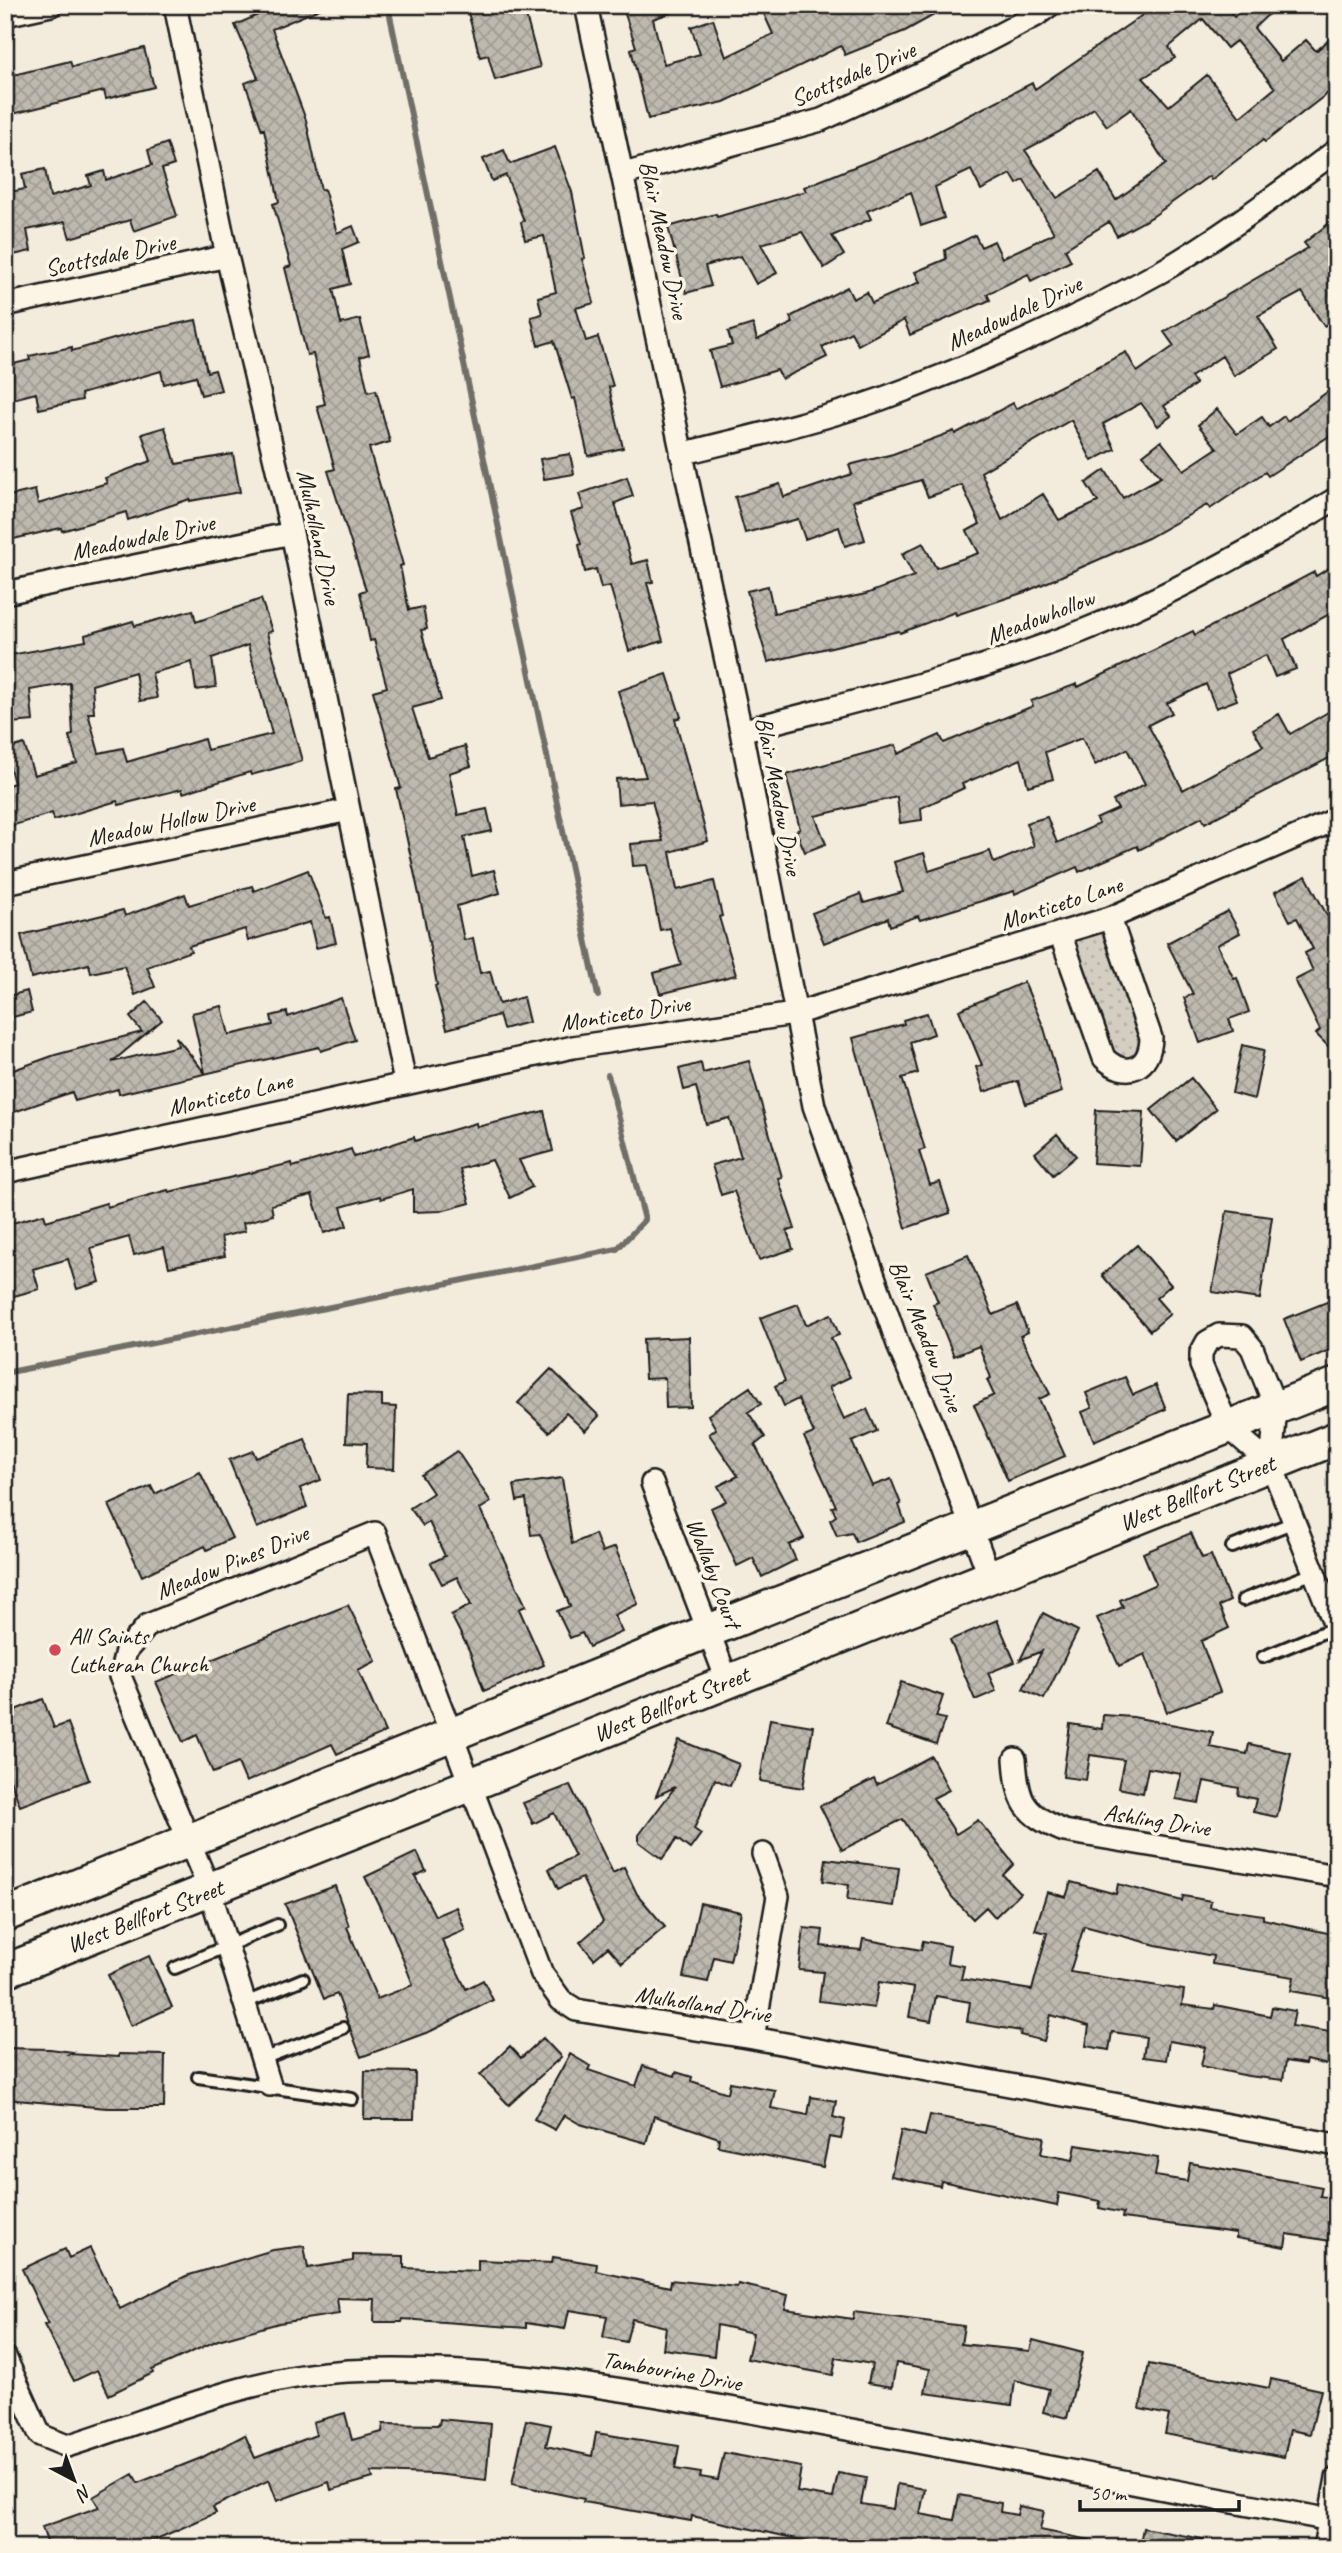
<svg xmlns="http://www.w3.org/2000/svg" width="1342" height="2553" font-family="Caveat,sans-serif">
	<defs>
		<pattern id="park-dots" width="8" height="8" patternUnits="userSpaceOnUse" patternTransform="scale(1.75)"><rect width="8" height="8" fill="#d3cec1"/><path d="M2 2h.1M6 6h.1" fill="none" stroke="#b5b0a5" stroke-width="1.8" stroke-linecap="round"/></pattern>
		<pattern id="building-cross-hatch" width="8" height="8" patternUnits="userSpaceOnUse" patternTransform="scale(1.75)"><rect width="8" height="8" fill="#beb9ae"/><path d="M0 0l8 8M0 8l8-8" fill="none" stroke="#a39e95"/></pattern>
	</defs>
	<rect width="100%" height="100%" fill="#f3ecdd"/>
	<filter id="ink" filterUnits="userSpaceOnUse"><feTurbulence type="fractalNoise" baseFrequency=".0143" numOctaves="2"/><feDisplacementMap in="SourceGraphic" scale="14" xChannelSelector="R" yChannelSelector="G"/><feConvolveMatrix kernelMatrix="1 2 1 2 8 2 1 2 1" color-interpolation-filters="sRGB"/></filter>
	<g filter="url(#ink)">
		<path fill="url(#park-dots)" stroke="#78756e" stroke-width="2" d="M1108 921 1149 1039 1141 1063 1112 1064 1062 934Z"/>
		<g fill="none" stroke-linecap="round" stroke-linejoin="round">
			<path stroke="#716e68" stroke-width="6" d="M389 11 598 996
				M5 1373 617 1249 645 1220 608 1075"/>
		</g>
		<path fill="url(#building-cross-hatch)" stroke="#1c1c1c" stroke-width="2" fill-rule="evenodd" d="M281 5H329L272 29 306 120 321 190 324 189 337 233 353 226 359 242 342 249 350 284 333 289 341 324 360 319 369 354 360 357 368 392 376 390 390 442 369 448 403 565 400 566 409 610 423 607 427 629 421 630 441 700 412 708 428 757 465 746 471 766 449 773 458 815 487 809 492 831 464 837 472 876 494 870 500 893 457 906 464 940 473 938 480 973 490 971 499 1004 523 997 529 1022 503 1029 499 1015 447 1029 435 986 437 985 425 922 396 789 401 788 373 691 387 687 374 640 370 641 360 592 366 590 328 471 335 469 317 406 325 404 313 354 307 355 285 268 291 266 273 204 279 202 264 129 262 130 245 83 258 78 235 25Z
			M466 5H523L540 67 495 80 488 55 480 57Z
			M622 5H684V8L653 19 664 64 700 54 691 27 713 19 726 57 773 34 760 5H952L905 31 845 55 841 46 724 102 648 119 631 49 636 47Z
			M1157 5H1225L1234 17 1246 5H1278L1254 28 1281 61 1306 40 1316 51 1337 33V86L1265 142 1263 140 1211 180 1209 176 1152 217 1117 236 1109 222 1065 249 1071 261 1031 281 1028 274 987 294 990 300 910 335 904 320 858 345 851 332 822 347 827 357 782 379 777 370 720 387 710 351 732 345 728 332 753 324 757 340 793 323 790 317 847 287 853 299 867 292 872 303 920 282 915 272 946 259 945 250 975 235 981 247 994 241 1002 258 1054 233 1024 180 1017 184 1011 174 981 190 971 170 935 187 944 218 921 226 911 192 867 211 871 219 832 236 844 255 824 268 802 232 761 244 777 273 756 284 741 256 705 266 711 286 686 293 668 227 716 214 717 217 806 191 804 187 919 141 1032 83 1035 89ZM1203 19 1227 48 1236 41 1275 88 1240 117 1207 75 1169 106 1143 78 1175 58 1169 47ZM1094 108 1107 126 1131 109 1166 164 1116 200 1099 172 1057 198 1025 150 1059 132Z
			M144 48 154 87 106 99 104 91 5 116V77L70 61 72 67Z
			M167 143 174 165 162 169 177 216 134 231 130 220 70 238 65 222 27 230 31 251 9 256 5 238V193L25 189 22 174 45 169 50 197 91 185 88 176 104 171 106 180 152 165 148 150Z
			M555 147 572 192 585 258 582 259 594 303 576 308 586 341 598 337 613 386 609 387 623 448 588 456 575 398 572 399 554 341 538 346 531 317 542 314 538 297 556 292 544 236 525 240 521 222 524 221 506 175 492 181 483 159 504 150 510 164Z
			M1337 217V317L1324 326 1302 292 1258 316 1278 349 1234 376 1222 356 1191 377 1196 384 1164 406 1171 416 1158 426 1141 403 1103 424 1115 449 1092 461 1071 420 981 472 1002 520 1043 494 1059 520 1098 502 1086 483 1105 470 1123 498 1161 477 1143 455 1161 441 1184 470 1217 448 1198 425 1217 409 1237 434 1262 417 1269 427 1284 416 1287 421 1337 385V431L1268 476 1265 472 1210 509 1207 505 1148 538 1025 592 956 615 955 612 900 633 899 631 768 662 747 591 768 586 774 613 866 594 914 576 902 554 923 543 936 568 979 553 967 531 980 524 962 485 928 497 921 480 853 501 865 540 845 546 839 527 805 539 798 519 745 533 735 497 780 484 784 497 852 474 849 465 893 454 954 431 955 434 1013 403 1016 409 1126 352 1137 372 1174 346 1164 332 1308 248 1304 243Z
			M196 320 207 372 215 370 221 390 201 395 196 376 164 384 161 371 81 394 82 400 39 409 36 393 5 401V366L30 360 29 356 72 347V351L138 332Z
			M165 427 176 464 233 454 240 492 190 501V499L128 520 126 512 62 531 61 528 5 541V497L35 490 38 504 107 483 105 478 151 461 142 434Z
			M570 454 574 474 544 479 540 459Z
			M627 477 633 496 615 503 632 564 648 560 653 582 647 583 663 641 629 651 610 586 601 588 596 569 585 572 579 545 581 544 571 513 584 509 579 494Z
			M1337 563V610L1284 639 1296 669 1275 677 1266 655 1227 674 1237 700 1216 708 1206 684 1167 703 1172 713 1148 725 1183 790 1263 746 1253 729 1279 714 1290 734 1337 707V754L1205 823 1202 817 1139 850 1137 846 1079 872 1077 867 1015 894 1014 891 920 920 918 916 890 926 888 918 824 943 812 913 860 894 864 903 903 892 894 862 924 853 929 871 990 851 994 863 1034 846 1026 823 1047 817 1057 843 1099 824 1096 819 1118 809 1113 801 1145 784 1127 749 1095 765 1082 738 1045 752 1053 779 1028 786 1021 759 962 784 964 788 921 808 922 820 900 823 897 797 815 816 826 844 805 852 796 831 800 829 786 775 896 745 898 754 940 735 944 743 1033 706 1031 701 1077 684 1078 687 1193 631 1195 635 1314 572 1316 576Z
			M261 599 272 631 267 633 302 761 251 775 250 772 183 793 182 789 119 805 117 801 54 820 52 813 5 828V786L14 783 5 750 24 744 34 775 77 763 69 736 73 735 70 683 30 690 33 721 11 723 9 704 5 705V656L86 641 85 635 133 621 135 626 193 610 196 622ZM248 645 272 734 207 750 204 739 127 762 123 748 99 753 88 713H94L92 685 135 672 140 701 157 698 152 673 192 662 196 690 216 687 212 658Z
			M667 674 681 717 675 719 708 841 670 852 677 890 714 881 722 916 719 917 736 975 660 994 654 973 681 965 670 928 660 930 647 865 633 866 631 844 663 841 652 801 618 804 616 779 646 777 618 691Z
			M308 870 326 918 330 917 336 943 316 948 310 922 248 941 245 929 189 946 191 951 147 967 155 987 135 995 124 966 91 973 89 964 31 978 21 935 123 910 125 916 185 894 189 905 252 886 254 891Z
			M1306 876 1337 934V1063L1329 1047 1316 1034 1320 1030 1295 980 1313 971 1305 953 1313 949 1297 918 1290 921 1275 892Z
			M1228 911 1240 933 1217 945 1234 979 1237 978 1249 1012 1229 1019 1233 1031 1200 1043 1184 998 1193 994 1167 943Z
			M1024 982 1044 1028 1062 1092 1026 1104 1018 1081 984 1092 976 1067 982 1065 959 1010Z
			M27 991 32 1012 5 1019V997Z
			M341 998 355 1040 321 1051 319 1047 119 1094 118 1089 75 1101 72 1092 5 1115V1073L55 1055 142 1032 130 1017 147 1002 162 1020 112 1062 178 1046 176 1037 205 1073 192 1013 222 1006 229 1035 273 1025 271 1016 287 1012 288 1017Z
			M927 1013 934 1034 910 1042 918 1073 902 1078 925 1149 919 1151 930 1185 940 1182 950 1213 906 1228 853 1038 904 1024 903 1020Z
			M1242 1045 1264 1050 1254 1099 1232 1093Z
			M749 1061 782 1177 778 1178 795 1229 787 1231 793 1249 759 1260 734 1191 721 1195 712 1165 741 1157 729 1118 706 1124 696 1087 684 1090 679 1069 701 1063 703 1073Z
			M1191 1078 1216 1109 1176 1141 1151 1110Z
			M1096 1110 1144 1112 1140 1166 1093 1163Z
			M544 1111 553 1151 519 1160 532 1187 510 1198 492 1160 460 1169 470 1203 441 1211 413 1212V1189L381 1199 380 1196 341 1207 347 1226 324 1233 312 1195 271 1205 273 1215 243 1223 245 1231 221 1237 225 1256 169 1267 164 1247 134 1255 129 1237 91 1248 100 1282 77 1289 68 1259 33 1269 39 1289 14 1296 5 1265V1225L44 1214 46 1221 106 1203 107 1207 168 1190 169 1192 292 1163 293 1167 351 1149 354 1157 414 1137 415 1141 476 1123 477 1127Z
			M1057 1134 1076 1156 1053 1175 1035 1153Z
			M1227 1211 1272 1217 1260 1299 1212 1292Z
			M1137 1245 1171 1285 1156 1298 1170 1314 1150 1331 1102 1275Z
			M968 1255 993 1315 1017 1305 1028 1332 1020 1336 1050 1394 1039 1399 1065 1456 1008 1481 974 1405 994 1395 987 1380 991 1378 979 1346 954 1356 933 1304 938 1302 926 1272Z
			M1337 1298V1347L1301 1362 1284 1319Z
			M798 1304 806 1325 831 1314 839 1335 831 1338 850 1377 829 1387 844 1419 867 1409 877 1431 852 1442 872 1486 891 1479 901 1504 899 1505 905 1522 856 1542 852 1533 837 1536 830 1520 836 1516 832 1507 836 1506 804 1437 814 1433 798 1399 784 1406 775 1386 785 1381 760 1318Z
			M689 1337 691 1407 666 1408 665 1378 645 1379 643 1339Z
			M551 1369 599 1416 585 1431 566 1413 549 1432 518 1403Z
			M1125 1377 1133 1395 1156 1385 1166 1409 1094 1441 1082 1412 1092 1408 1086 1393Z
			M750 1387 761 1404 748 1412 765 1437 755 1445 804 1538 789 1545 796 1560 762 1577 753 1558 737 1566 711 1508 726 1501 718 1486 738 1476 709 1434 716 1429 708 1415Z
			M348 1394 382 1395V1406L396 1407 394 1469 366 1468 367 1443 346 1442Z
			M305 1439 321 1480 300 1488 307 1507 257 1528 229 1460 253 1451 256 1458Z
			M457 1451 491 1502 480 1509 526 1606 519 1609 544 1665 484 1691 470 1652 451 1615 471 1605 457 1577 442 1584 431 1563 445 1556 429 1522 423 1526 410 1508 433 1493 421 1475Z
			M200 1472 232 1538 207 1550 205 1546 142 1576 109 1505 151 1486 155 1494Z
			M562 1478 572 1544 595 1534 602 1552 615 1547 638 1604 614 1615 622 1632 589 1647 582 1633 570 1638 557 1611 570 1606 540 1534 531 1535 526 1499 517 1501 514 1485Z
			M1191 1533 1202 1558 1211 1555 1230 1601 1219 1606 1229 1628 1201 1641 1220 1692 1167 1712 1145 1654 1119 1666 1097 1618 1123 1607 1120 1600 1156 1584 1143 1553Z
			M348 1605 376 1661 358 1670 385 1732 337 1754 332 1744 246 1782 238 1763 213 1773 197 1735 183 1742 156 1682Z
			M1043 1613 1078 1631 1044 1699 1023 1689 1042 1651 1020 1660Z
			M997 1620 1015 1662 988 1673 996 1691 975 1700 950 1640Z
			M901 1682 943 1696 936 1717 945 1719 936 1744 886 1727Z
			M43 1699 54 1728 68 1723 89 1780 20 1806 5 1766V1714Z
			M1103 1715 1133 1717 1213 1732 1210 1747 1247 1754 1249 1744 1291 1753 1277 1817 1253 1812 1256 1799 1238 1795 1239 1788 1204 1781 1199 1803 1176 1799 1181 1774 1148 1768 1143 1793 1118 1788 1124 1760 1090 1755 1086 1780 1063 1777 1070 1724 1102 1729Z
			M770 1719 813 1726 803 1788 760 1781Z
			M679 1740 739 1764 730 1786 715 1779 694 1829 701 1834 690 1849 677 1839 662 1859 639 1842V1835L675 1787 656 1796Z
			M931 1756 949 1790 933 1798 956 1834 978 1820 1014 1864 1003 1875 1020 1893 995 1917 986 1907 973 1919 952 1897 903 1819 842 1850 820 1806 874 1779 877 1785Z
			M570 1785 613 1873 624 1867 637 1894 665 1927 622 1963 608 1947 594 1959 580 1942 603 1922 582 1878 558 1889 549 1869 575 1856 554 1813 533 1824 523 1803Z
			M417 1852 426 1871 415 1876 435 1916 456 1907 465 1930 442 1940 466 1989 483 1980 493 2000 431 2031 361 2057 337 1994 324 1999 285 1904 335 1886 349 1926 347 1927 377 1999 413 1985 393 1934 365 1877Z
			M826 1859 899 1868 894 1906 847 1900 849 1885 823 1881Z
			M1071 1882 1116 1894 1118 1884 1182 1901 1183 1896 1211 1901 1210 1907 1263 1915V1919L1337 1935V1999L1291 1991 1294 1977 1212 1964 1213 1956 1156 1945 1084 1926 1070 1972 1184 1990 1182 2005 1214 2009 1215 2005 1270 2016 1272 2007 1295 2011 1292 2026 1337 2033V2067L1306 2060 1305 2064 1286 2061 1283 2080 1248 2076 1201 2066 1205 2047 1169 2041 1166 2060 1143 2057 1146 2037 1112 2032 1109 2050 1086 2046 1089 2026 1051 2015 1044 2041 1020 2035 1021 2031 967 2022 970 2002 936 1996 931 2021 909 2017 914 1988 879 1982 874 2008 819 2001 823 1972 799 1970 804 1928 823 1930 821 1946 861 1950 863 1939 921 1950 923 1941 950 1946 947 1963 964 1966 961 1979 1032 1990 1047 1933 1035 1930 1047 1892 1066 1897Z
			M700 1903 741 1912 730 1961 714 1957 708 1982 683 1977Z
			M149 1956 172 2007 131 2026 108 1975Z
			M543 2038 561 2057 509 2105 480 2075 510 2046 521 2058Z
			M5 2048 50 2049 73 2052 69 2054 119 2057V2054L165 2055 164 2108H107L5 2099Z
			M570 2054 590 2066 588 2070 636 2086 643 2066 675 2076 676 2072 692 2077 691 2081 728 2093 730 2082 775 2090 771 2108 808 2115 811 2097 836 2101 833 2117 845 2120 841 2139 829 2137 823 2167 718 2146 719 2138 654 2116 646 2143 580 2124 564 2115 555 2130 534 2119Z
			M365 2071 415 2072 414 2119H364Z
			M930 2115 1044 2137 1041 2154 1073 2160 1076 2145 1158 2158 1155 2176 1187 2181 1190 2163 1322 2187 1320 2196 1337 2199V2242L1287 2234 1285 2247 1236 2238V2233L1122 2218 1123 2213 1099 2208 1100 2201 1059 2193 1057 2206 941 2181 940 2186 891 2176 901 2130 925 2136Z
			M304 2246 308 2268 353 2261V2255L404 2256V2268L478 2271V2260L552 2263 553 2257 597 2264 596 2271 670 2287 671 2280 737 2287 738 2284 788 2295 785 2309 853 2319 854 2312 964 2326 961 2344 1030 2351 1033 2340 1083 2353 1067 2418 1043 2412 1049 2389 1015 2380 1012 2405 925 2393 930 2369 896 2363 892 2387 868 2383 872 2364 836 2358 833 2375 747 2359 753 2333 717 2325 714 2356 663 2349 666 2327 632 2319 626 2342 603 2337 607 2316 569 2310 565 2329 526 2323V2328L403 2319 402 2322H374L375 2299 337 2298 339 2314 279 2323 218 2340 152 2370 153 2373 109 2395 97 2370 74 2381 44 2325 48 2324 22 2269 65 2249 69 2258 90 2248 120 2309 186 2276 273 2250Z
			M1149 2364 1269 2388 1271 2379 1321 2390 1310 2434 1290 2430 1284 2457 1165 2434 1169 2415 1140 2409Z
			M345 2413 352 2440 382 2432 383 2424 439 2425 440 2419 491 2424 486 2480 435 2474 371 2472 373 2478 331 2490 329 2482 277 2501 269 2480 213 2507 216 2513 136 2548H49L42 2527 99 2507 93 2497 133 2474 138 2483 201 2458 245 2435 255 2458 316 2435 313 2422Z
			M526 2420 551 2425 546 2446 592 2456 596 2433 679 2446 675 2469 701 2473 700 2477 718 2480 724 2453 801 2467 797 2492 833 2498 838 2473 866 2478 861 2504 893 2509 897 2484 925 2489 920 2514 954 2520 959 2495 1001 2503 1000 2512 1017 2515 1019 2506 1044 2511 1040 2530 1090 2540V2548H838L692 2516 691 2521 583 2502 584 2499 512 2484Z
			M1143 2528 1203 2539 1202 2548H1139Z"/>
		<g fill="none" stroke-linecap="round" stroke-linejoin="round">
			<g stroke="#1c1c1c" stroke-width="16">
				<path id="service" d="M1232 1547 1294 1522
					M1243 1600 1314 1573
					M1263 1657 1336 1627
					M175 1968 277 1925
					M245 2003 303 1979
					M262 2059 343 2028
					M198 2077 352 2099"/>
			</g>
			<g stroke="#1c1c1c" stroke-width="26">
				<path id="minor" d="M175 5 227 256 292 533 405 1082
					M586 5 741 731 814 1106 900 1350 934 1427 989 1575
					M5 15 51 5
					M624 174 821 120 939 66 1035 16 1050 5
					M5 305 227 256
					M681 454C748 437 816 422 881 399 978 364 1072 321 1162 271 1223 236 1280 192 1337 150
					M5 593 292 533
					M741 731C855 701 972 675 1082 631 1170 596 1256 547 1337 498
					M5 883 349 810
					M1060 933 1104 1058C1126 1079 1150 1069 1151 1038L1110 918
					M5 1172 573 1047 794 1014 1110 918 1337 819
					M1271 1464 1228 1427 1201 1365V1353L1207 1342 1219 1335 1242 1336 1252 1348 1276 1408 1271 1464 1337 1630
					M652 1483 727 1680
					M1015 1759C1018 1802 1023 1814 1064 1831L1337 1876
					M753 2038 778 1896 763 1854
					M270 2085 210 1891 120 1676 126 1651 148 1625 375 1533 542 1974 561 2000 576 2010 753 2038 1337 2145
					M5 2357 40 2435 67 2446C160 2417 249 2376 348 2371 490 2364 629 2390 768 2415 958 2448 1147 2487 1337 2521
					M1324 2548 1337 2478"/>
			</g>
			<g stroke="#1c1c1c" stroke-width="37">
				<path id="secondary" d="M5 1915 708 1631 1337 1384
					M5 1971 1337 1438"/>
			</g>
			<use href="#service" stroke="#fcf5e5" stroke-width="10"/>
			<use href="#minor" stroke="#fcf5e5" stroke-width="21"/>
			<use href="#secondary" stroke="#fcf5e5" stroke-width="32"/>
		</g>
	</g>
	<circle fill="#d1495b" stroke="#fcf5e5" stroke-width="2.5" cx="55" cy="1650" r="7"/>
	<g text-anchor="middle" stroke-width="7" stroke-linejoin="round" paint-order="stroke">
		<g font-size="24" fill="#1c1c1c" stroke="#fcf5e5">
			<text transform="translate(853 74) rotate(-23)" y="8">Scottsdale Drive</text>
			<text transform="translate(664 240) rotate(78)" y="8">Blair Meadow Drive</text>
			<text transform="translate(110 255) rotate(-12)" y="8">Scottsdale Drive</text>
			<text transform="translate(1014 313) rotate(-25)" y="8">Meadowdale Drive</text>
			<text transform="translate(143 537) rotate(-12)" y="8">Meadowdale Drive</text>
			<text transform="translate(319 537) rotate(78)" y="8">Mulholland Drive</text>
			<text transform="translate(1040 617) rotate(-21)" y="8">Meadowhollow</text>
			<text transform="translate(779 796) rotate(79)" y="8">Blair Meadow Drive</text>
			<text transform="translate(171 821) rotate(-12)" y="8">Meadow Hollow Drive</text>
			<text transform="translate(1061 903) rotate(-18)" y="8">Monticeto Lane</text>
			<text transform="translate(625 1013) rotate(-9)" y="8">Monticeto Drive</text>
			<text transform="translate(230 1094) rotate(-13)" y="8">Monticeto Lane</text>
			<text transform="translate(926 1336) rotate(68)" y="8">Blair Meadow Drive</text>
			<text transform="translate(1197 1493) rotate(-22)" y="8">West Bellfort Street</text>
			<text transform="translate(232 1562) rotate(-22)" y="8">Meadow Pines Drive</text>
			<text transform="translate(714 1573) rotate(69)" y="8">Wallaby Court</text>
			<text transform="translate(671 1704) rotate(-22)" y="8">West Bellfort Street</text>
			<text transform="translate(1157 1820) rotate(9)" y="8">Ashling Drive</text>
			<text transform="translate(145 1916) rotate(-21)" y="8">West Bellfort Street</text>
			<text transform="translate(703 2004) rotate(9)" y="8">Mulholland Drive</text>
			<text transform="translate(672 2371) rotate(10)" y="8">Tambourine Drive</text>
		</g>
		<g font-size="24" fill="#1c1c1c" stroke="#fcf5e5" text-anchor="start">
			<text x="69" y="1644">All Saints<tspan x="69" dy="28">Lutheran Church</tspan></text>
		</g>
	</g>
	<rect width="1342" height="2553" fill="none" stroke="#fcf5e5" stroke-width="28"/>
	<rect x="14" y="14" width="1314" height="2525" fill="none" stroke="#1c1c1c" stroke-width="2.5" filter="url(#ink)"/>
	<g transform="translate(74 2480) rotate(139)" stroke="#fcf5e5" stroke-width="5" paint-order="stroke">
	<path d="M0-5L12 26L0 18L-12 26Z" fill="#1c1c1c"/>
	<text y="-10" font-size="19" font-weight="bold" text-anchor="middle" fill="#1c1c1c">N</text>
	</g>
	<path d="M1080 2500v10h159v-10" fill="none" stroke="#1c1c1c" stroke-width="3.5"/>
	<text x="1090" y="2500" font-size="21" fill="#1c1c1c" stroke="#fcf5e5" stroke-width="5" paint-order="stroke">50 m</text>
</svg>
